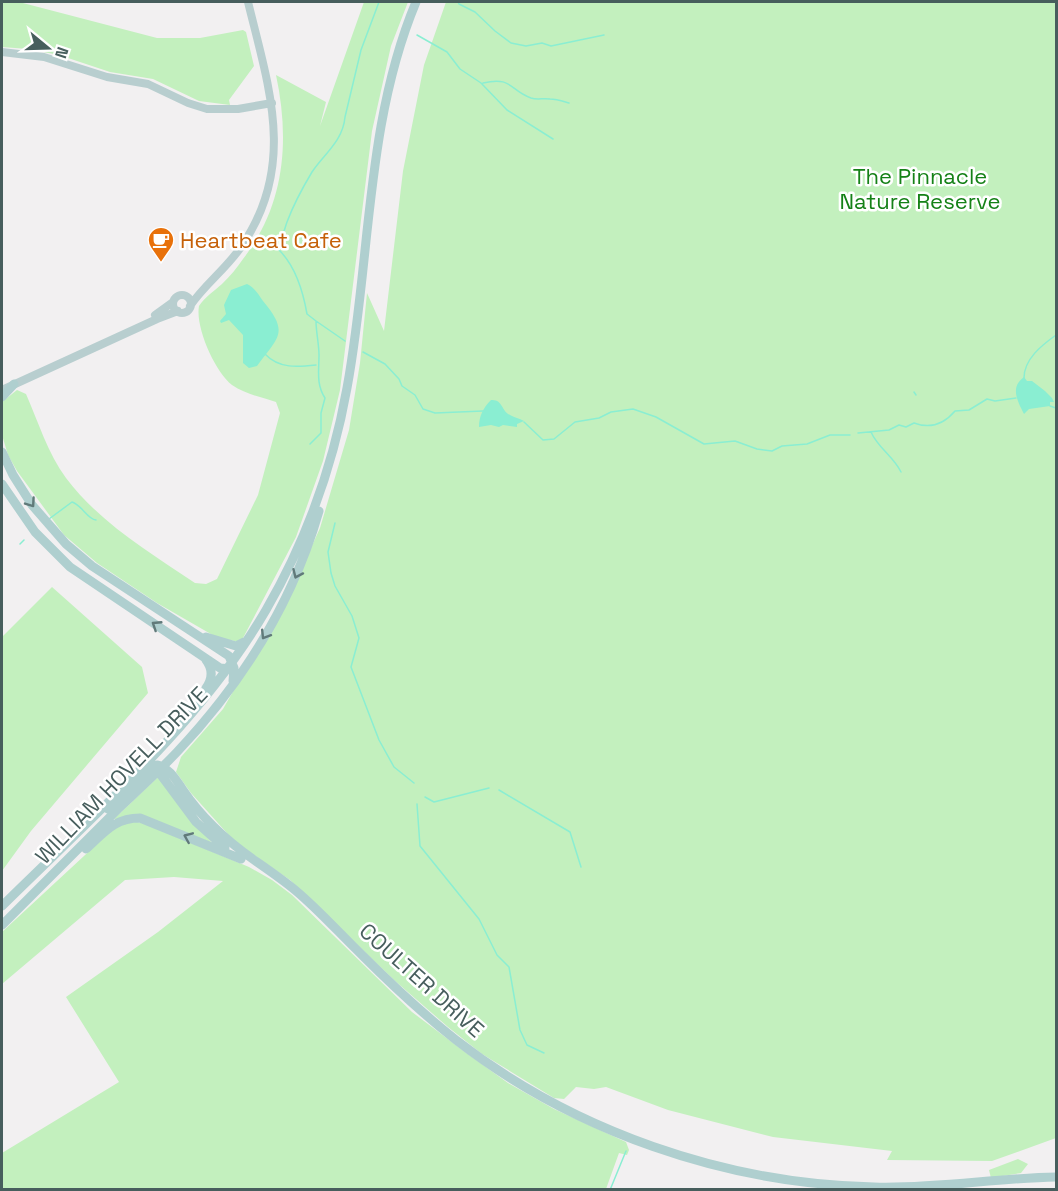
<svg xmlns="http://www.w3.org/2000/svg" width="1058" height="1191" font-family="'Space Grotesk',sans-serif">
	<rect width="100%" height="100%" fill="#f2f0f1"/>
	<path fill="#c3f0be" d="M2 2H19L157 38H200L243 30 246 32 254 66 229 100 230 105 199 101 153 79 110 72 59 55 28 49 2 47Z
		M364 2H408L391 46 372 131 340 390 323 461 296 537 243 638 239 642 216 637 157 603 97 563 64 535 17 471 8 455 2 435V402L17 390 26 394C38 421 48 454 66 478 100 523 149 552 195 583L206 584 217 579 258 495 280 413 276 402C261 397 245 394 232 385 215 372 195 327 199 306 205 297 214 291 222 284 230 276 237 268 243 259 285 205 290 140 276 75L326 102 320 126Z
		M446 2H1056V1138L992 1161 887 1160 892 1151 773 1137 668 1110 606 1087 594 1089 576 1087 564 1099 554 1098 482 1054 448 1027 394 980 290 880 235 842 191 793 176 772 181 757 223 709 295 583 320 528 349 430 360 363 367 293 384 331 403 171 424 65Z
		M52 587 142 667 148 693 31 831 2 871V637Z
		M158 777 191 819 212 843 154 820 114 819Z
		M134 821 148 825 249 867 272 880 292 895 412 1012 465 1052 508 1083 554 1109 626 1142 629 1150 627 1155 619 1153 606 1189H2V1153L119 1082 66 997 158 932 223 881 174 877 125 880 2 984V932L112 830 123 823Z
		M1018 1159 1028 1164 1021 1173 991 1178 989 1170Z"/>
	<path fill="#8aeed2" d="M247 284C255 288 258 294 263 301 290 333 278 337 257 366L249 368 243 363V335L229 320 221 323 220 321 226 314 224 305 231 290Z
		M1024 377 1027 381H1032L1045 391 1052 398 1054 402H1050V406L1029 409 1024 414C1017 400 1010 387 1024 377Z
		M491 400C503 399 501 411 510 415 515 418 519 418 524 421L517 424V427L503 425 499 427 491 425 479 427C479 416 483 408 491 400Z"/>
	<g fill="none" stroke-linecap="round" stroke-linejoin="round">
		<path stroke="#8aeed2" stroke-width="1.5" d="M458 2 459 4 475 12 495 31 511 43 526 46 542 43 551 46 604 35
			M417 35 447 52 460 69 481 83 507 110 553 139
			M483 83C512 76 509 90 531 98 537 100 543 98 550 99 556 99 562 101 569 103
			M316 321 345 341
			M363 352 385 364 399 379 402 386 415 395 423 409 435 413 483 411
			M265 354C279 369 298 367 316 365
			M1024 378C1024 359 1042 345 1056 335
			M914 392 916 395
			M1050 406 1056 408
			M524 422 543 440 554 439 575 422 599 418 611 412 633 409 656 417 704 444 735 441 757 449 772 451 782 446 807 444 830 435H850
			M871 432C878 448 893 456 901 472
			M858 433 889 430 899 425 906 427 914 423C930 429 944 424 955 411L969 410 987 399 995 401 1016 398
			M310 444 321 433V413L325 398C316 384 319 371 319 355 319 344 316 332 316 321L307 314C303 291 295 265 278 249L277 243C284 236 284 230 287 222 293 206 303 187 312 172 324 154 343 141 345 117L361 50 379 2
			M49 519 72 502C82 505 87 519 96 520
			M335 523 328 552 331 573 335 586 352 616 359 638 351 667 379 740 394 767 414 783
			M20 544 24 540
			M499 790 570 832 581 867
			M425 797 434 802 489 788
			M417 804 420 846 479 919 497 955 509 967 520 1030 527 1045 544 1053
			M2 1189V1190
			M610 1190 626 1151"/>
		<path stroke="#b8cecf" stroke-width="8" d="M2 52 44 57 107 77 148 84 188 103 207 109H238L272 103
			M173 304a9 9 0 1 1 18 0a9 9 0 1 1-18 0Z
			M190 306C205 284 226 269 241 247 297 166 269 88 248 2
			M155 315 173 302
			M2 390 157 319 178 311"/>
		<path stroke="#afcfcf" stroke-width="9" d="M2 397 14 384
			M2 452 13 475 32 505 66 544 92 566 229 656 234 668 233 681
			M2 484 35 532 70 567 220 668 231 669
			M206 637 236 646 244 642
			M206 688C213 678 213 669 206 660
			M157 765C170 768 176 780 183 790 203 820 228 842 257 862 270 871 283 880 295 890 319 910 340 934 363 956 392 985 423 1014 456 1040 573 1131 725 1184 874 1187 935 1189 996 1178 1056 1177
			M158 767 161 775 196 822 225 848
			M108 809 150 768 157 765
			M86 849C104 833 114 818 140 818L241 859
			M2 906C93 816 201 722 266 610 306 541 333 466 347 388 371 259 365 124 416 2
			M2 925C41 886 79 848 118 809 138 790 158 772 177 752 242 683 293 602 319 511"/>
	</g>
	<defs><path id="oneway-chevron" d="M-2-3.5L2.5 0L-2 3.5" fill="none" stroke-width="1.6" stroke-linecap="round" stroke-linejoin="round" transform="scale(1.5)"/></defs>
	<g stroke="#617a7a">
		<use href="#oneway-chevron" transform="translate(31 503) rotate(55)"/>
		<use href="#oneway-chevron" transform="translate(297 574) rotate(114)"/>
		<use href="#oneway-chevron" transform="translate(156 625) rotate(-147)"/>
		<use href="#oneway-chevron" transform="translate(265 635) rotate(122)"/>
		<use href="#oneway-chevron" transform="translate(188 837) rotate(-157)"/>
	</g>
	<defs>
		<g id="cafe-pin" transform="scale(1.35)"><path d="M0 17L-7.5 6A9.5 9.5 0 1 1 7.5 6Z" fill="#e8710a" stroke="#fff"/><path d="M-5.5-4.5H6V0H3Q3 3.5 0 3.5H-2.5Q-5.5 3.5-5.5 0ZM3-3.2v2h1.7v-2ZM-6 4.5H4V6H-6Z" fill="#fff"/></g>
	</defs>
	<g fill-rule="evenodd">
		<use href="#cafe-pin" x="161" y="240"/>
	</g>
	<g text-anchor="middle" stroke-width="5" stroke-linejoin="round" paint-order="stroke">
		<g font-size="22" fill="#158117" stroke="#fff">
			<text x="920" y="184">The Pinnacle<tspan x="920" dy="25">Nature Reserve</tspan></text>
		</g>
		<g font-size="22" fill="#c56008" stroke="#fff" text-anchor="start">
			<text x="180" y="248">Heartbeat Cafe</text>
		</g>
		<g font-size="22" fill="#475e5d" stroke="#fff">
			<text transform="translate(121 775) rotate(-46)" y="8">WILLIAM HOVELL DRIVE</text>
			<text transform="translate(422 980) rotate(42)" y="8">COULTER DRIVE</text>
		</g>
	</g>
	<rect width="1058" height="1191" fill="none" stroke="#475e5d" stroke-width="6"/>
	<g transform="translate(48 48) rotate(109)" stroke="#ffffff" stroke-width="4.5" paint-order="stroke">
	<path d="M0-4.5L10 22L0 15L-10 22Z" fill="#475e5d"/>
	<text y="-9" font-size="16" font-weight="bold" text-anchor="middle" fill="#475e5d">N</text>
	</g>
</svg>
